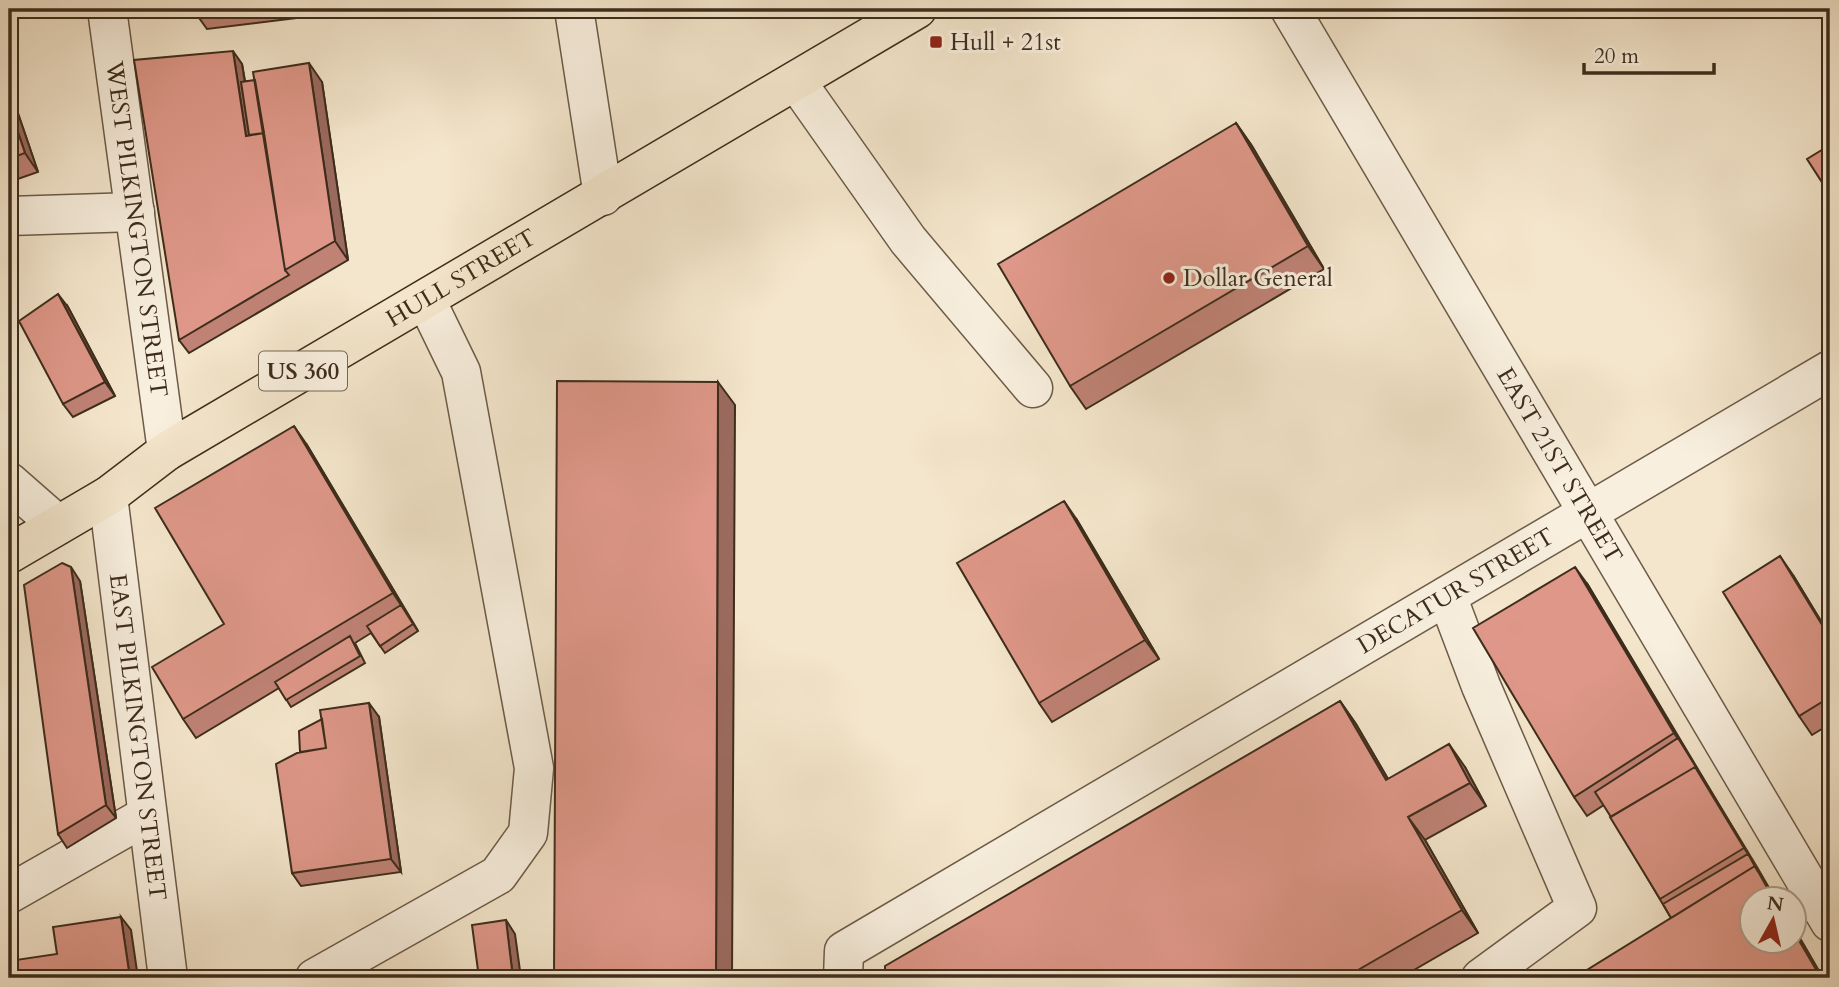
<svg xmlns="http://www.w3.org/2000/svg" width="1839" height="987" font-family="Cardo,serif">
	<rect width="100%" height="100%" fill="#f4e6cc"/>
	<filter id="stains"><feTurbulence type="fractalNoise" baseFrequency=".00286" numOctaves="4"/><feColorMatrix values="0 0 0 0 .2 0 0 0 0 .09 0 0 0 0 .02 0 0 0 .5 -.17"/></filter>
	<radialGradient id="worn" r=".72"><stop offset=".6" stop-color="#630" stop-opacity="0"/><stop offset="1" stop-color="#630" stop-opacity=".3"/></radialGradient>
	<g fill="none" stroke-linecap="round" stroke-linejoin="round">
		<g stroke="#6c5b48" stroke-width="41">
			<g id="minor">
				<path id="s1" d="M107 9 167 451"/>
				<path d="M574 9 603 196"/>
				<path id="s2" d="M1290 9 1830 922"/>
				<path d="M796 81 908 240 1033 388"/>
				<path d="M9 216 135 212"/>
				<path d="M9 482 58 525"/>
				<path id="s3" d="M108 496 168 978"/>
				<path d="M1447 596 1481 686 1577 908 1481 978"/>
				<path d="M9 894 146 816"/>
				<path d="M315 978 498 875 528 833 534 768 461 372 426 300"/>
				<path id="s4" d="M843 978 844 951 1830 370"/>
			</g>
		</g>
		<g stroke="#3e2d1c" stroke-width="41">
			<g id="major">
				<path id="s5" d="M9 554 108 496 167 451 917 9"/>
			</g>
		</g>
		<use href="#minor" stroke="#f8efde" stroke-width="38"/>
		<use href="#major" stroke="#f4e6cc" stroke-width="38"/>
	</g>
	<path fill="#bf8275" stroke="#3e2d1c" stroke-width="2" d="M196 9H370L207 29 197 15Z
		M242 64 245 81 322 82 348 260 189 353 179 340Z
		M9 87 38 172 9 182Z
		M1236 123 1252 146 1324 269 1086 409 1070 386Z
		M68 307 115 396 73 417 63 404Z
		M307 445 418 631 385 653 371 633 355 643 365 663 291 707 279 688 196 738 183 719 224 624Z
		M1077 520 1159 659 1052 722 1039 703Z
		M1793 575 1830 636V724L1812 735 1799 716Z
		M80 581 116 818 67 848 58 834Z
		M1588 585 1776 900H1752L1794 942V928L1823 978 1671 918 1604 805 1587 816 1574 797Z
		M1340 701 1356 724 1388 779 1465 767 1486 806 1425 840 1478 933 1400 978H885Z
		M379 717 401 872 301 886 292 873 300 752Z"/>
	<path fill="#9b6a5f" stroke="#3e2d1c" stroke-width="2" d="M233 51 242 64 254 141 246 136Z
		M309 63 322 82 348 260 335 241Z
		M9 87 38 172 25 153 9 106Z
		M1236 123 1252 146 1324 269 1308 246Z
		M58 294 68 307 115 396 105 382Z
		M718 382 735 405 732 978H716Z
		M294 426 307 445 418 631 393 593Z
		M1064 501 1077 520 1159 659 1145 640Z
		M1780 556 1793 575 1830 636V638Z
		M71 567 80 581 116 818 106 805Z
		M1575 567 1588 585 1687 752 1674 733Z
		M1340 701 1356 724 1402 803 1386 780Z
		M369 703 379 717 401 872 391 859Z
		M1678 738 1687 752 1757 867 1744 848Z
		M1449 744 1465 767 1486 806 1470 783Z
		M1408 817 1425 840 1478 933 1462 910Z
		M1748 854 1757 867 1776 900H1774Z
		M121 917 131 930 138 978H130Z
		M506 920 515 934 521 978H513Z
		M1794 928 1823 978H1821L1794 932Z"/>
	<path fill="#de9788" stroke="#3e2d1c" stroke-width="2" d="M196 9H250L197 15Z
		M233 51 246 136 264 133 285 270 289 275 179 340 134 60Z
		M309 63 335 241 285 270 253 72Z
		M255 80 264 133 249 135 241 82Z
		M9 106 25 153 9 159Z
		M1236 123 1308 246 1070 386 998 264Z
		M1830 145V188L1827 190 1807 159Z
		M58 294 105 382 63 404 19 321Z
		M557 381 718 382 716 978H554Z
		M294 426 393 593 183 719 152 667 224 624 155 508Z
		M1064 501 1145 640 1039 703 957 563Z
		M1780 556 1830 638V697L1799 716 1723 592Z
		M62 563 71 567 106 805 58 834 24 585Z
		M1575 567 1674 733 1574 797 1473 628Z
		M401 605 413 624 380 646 367 626Z
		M350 636 360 656 286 700 275 682Z
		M1340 701 1386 780 1449 744 1470 783 1408 817 1462 910 1344 978H885V966Z
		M369 703 391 859 292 873 276 764 297 753 326 748 320 710Z
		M322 719 326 748 300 752 299 731Z
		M1678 738 1699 772 1695 767 1611 817 1595 792Z
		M1695 767 1744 848 1660 899 1610 817Z
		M1748 854 1758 872 1755 866 1671 918 1663 904Z
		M1755 866 1774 900H1752V942H1794V932L1821 978H1574Z
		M121 917 130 978H9V961L57 954 53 927Z
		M506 920 513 978H479L472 925Z"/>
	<g fill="#8f2418" stroke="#f8efde" stroke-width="2.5">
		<rect x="929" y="35" width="14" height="14" rx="3.5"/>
		<circle cx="1169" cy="278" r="7"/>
	</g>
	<g text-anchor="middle" stroke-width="6" stroke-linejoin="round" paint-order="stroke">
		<rect fill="#f8efde" stroke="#766756" stroke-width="2" x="259" y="351.5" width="88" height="39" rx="5"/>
		<g font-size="23" font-weight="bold" fill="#3e2d1c">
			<text x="303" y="379">US 360</text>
		</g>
		<g font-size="24" fill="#3e2d1c" stroke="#f8efde" text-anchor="start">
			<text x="950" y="50">Hull + 21st</text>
			<text x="1183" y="286">Dollar General</text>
		</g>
		<g font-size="24" fill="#3e2d1c" stroke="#f8efde">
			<text dy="8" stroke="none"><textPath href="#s1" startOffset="222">WEST PILKINGTON STREET</textPath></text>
			<text dy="8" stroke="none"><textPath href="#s5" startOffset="530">HULL STREET</textPath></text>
			<text dy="8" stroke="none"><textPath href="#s2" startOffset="530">EAST 21ST STREET</textPath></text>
			<text dy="8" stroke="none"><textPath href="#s4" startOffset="737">DECATUR STREET</textPath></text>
			<text dy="8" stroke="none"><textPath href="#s3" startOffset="243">EAST PILKINGTON STREET</textPath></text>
		</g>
	</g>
	<rect width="1839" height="987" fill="none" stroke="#f4e6cc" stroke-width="35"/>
	<rect x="10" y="10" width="1818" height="966" fill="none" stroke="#3e2d1c" stroke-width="3.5"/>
	<rect x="18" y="18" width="1804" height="952" fill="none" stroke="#3e2d1c" stroke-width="2"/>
	<g transform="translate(1773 920) rotate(8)"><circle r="33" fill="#f8efde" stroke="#aea190" stroke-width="2"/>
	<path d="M0-5L12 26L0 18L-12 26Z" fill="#8f2418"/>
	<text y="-10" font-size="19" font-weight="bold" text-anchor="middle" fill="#3e2d1c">N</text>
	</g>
	<path d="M1584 63v10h130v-10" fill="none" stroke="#3e2d1c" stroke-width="3.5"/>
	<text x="1594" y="63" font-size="21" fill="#3e2d1c" stroke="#f8efde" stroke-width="5" paint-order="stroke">20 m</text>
	<rect width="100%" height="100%" filter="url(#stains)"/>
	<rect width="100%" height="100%" fill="url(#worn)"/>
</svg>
